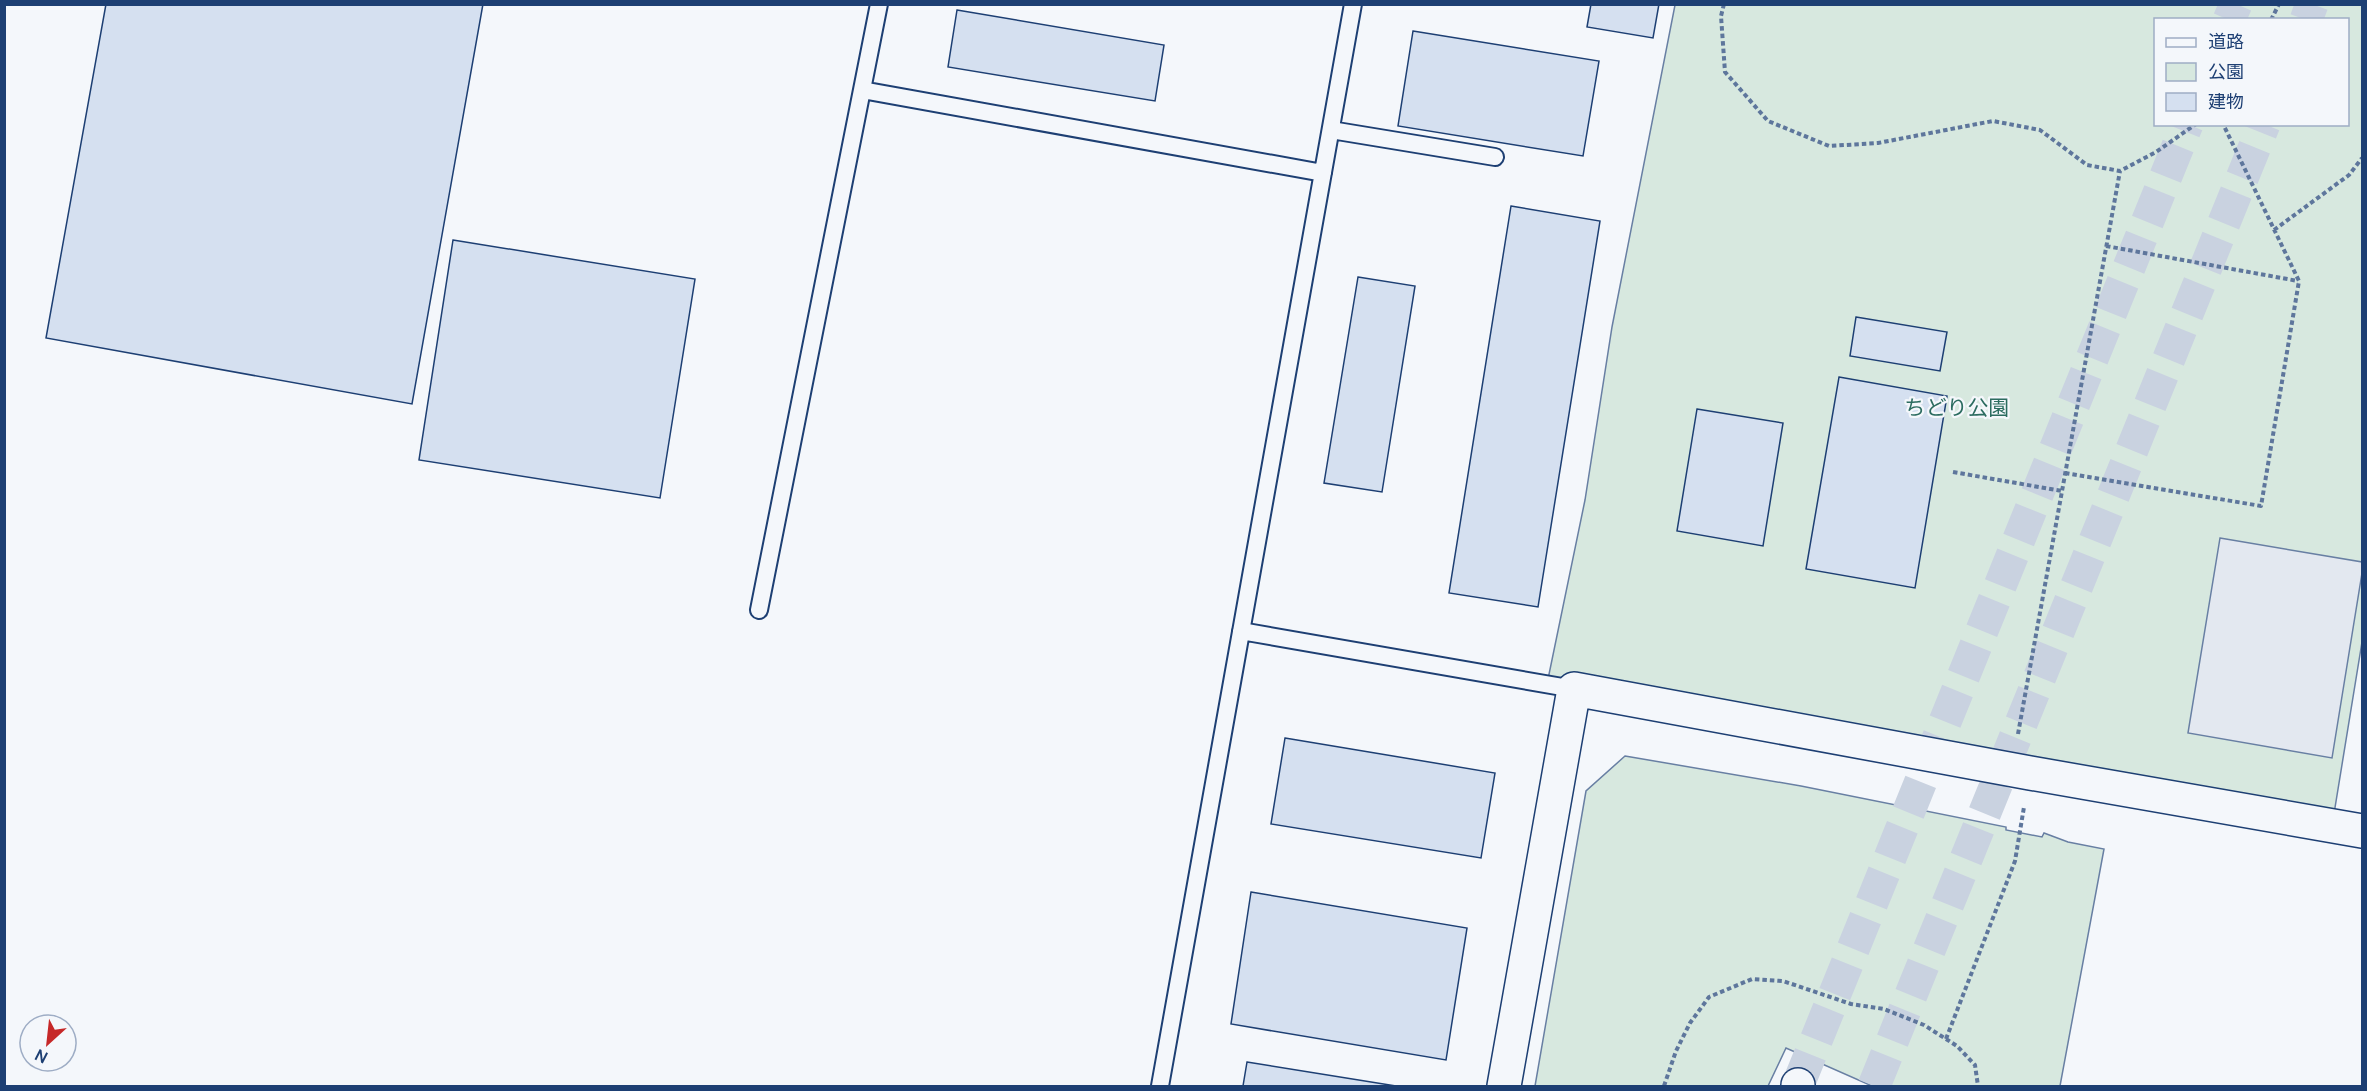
<svg xmlns="http://www.w3.org/2000/svg" width="2367" height="1091" font-family="Manrope,'Noto Sans JP',sans-serif">
	<rect width="100%" height="100%" fill="#f4f7fb"/>
	<path fill="#d7e8df" stroke="#687fa3" stroke-width="1.5" fill-rule="evenodd" d="M1675 5H2362V642L2332 826 1547 684 1585 500 1612 327ZM2156 20H2348V124H2156Z
		M1625 756 1801 786 2006 827V830L2042 837 2044 833 2068 842 2104 849 2060 1086H1872L1786 1048 1768 1086H1535L1586 791Z"/>
	<path fill="#e3e8f0" stroke="#687fa3" stroke-width="1.5" d="M2220 538 2362 562V573L2332 758 2188 733Z"/>
	<path fill="#d5e0f0" stroke="#1d3f73" stroke-width="1.5" d="M106 4H483L412 404 46 338Z
		M1591 4H1659L1653 38 1587 27Z
		M957 10 1164 45 1155 101 948 67Z
		M1413 31 1599 61 1583 156 1398 126Z
		M1511 206 1600 221 1538 607 1449 593Z
		M453 240 695 279 660 498 419 460Z
		M1358 277 1415 286 1382 492 1324 483Z
		M1856 317 1947 332 1940 371 1850 356Z
		M1839 377 1947 396 1915 588 1806 569Z
		M1697 409 1783 423 1763 546 1677 531Z
		M1285 738 1495 773 1481 858 1271 824Z
		M1251 892 1467 928 1446 1060 1231 1024Z
		M1247 1062 1396 1086H1243Z"/>
	<g fill="none" stroke-linecap="round" stroke-linejoin="round">
		<path stroke="#c9d2e0" stroke-width="33" stroke-dasharray="33 16" stroke-linecap="butt" d="M2229 20 2236 4
			M2306 20 2312 4
			M1798 1085 2187 124
			M1874 1086 2264 124"/>
		<g stroke="#1d3f73" stroke-width="20">
			<path id="service" d="M862 90 1323 173
				M1331 130 1495 157
				M759 610 879 4
				M1241 631 1574 689
				M1160 1086 1353 4"/>
		</g>
		<g stroke="#1d3f73" stroke-width="36">
			<path id="minor" d="M1504 1086 1574 689 2030 773 2362 831"/>
		</g>
		<g stroke="#1d3f73" stroke-width="36">
			<path id="tertiary" d="M1798 1086V1085"/>
		</g>
		<path stroke="#5e769c" stroke-width="4" stroke-dasharray="4.5 3" stroke-linecap="butt" d="M1724 4 1721 16 1725 72 1768 121 1829 146 1878 143 1993 121 2040 130 2087 165 2120 171 2156 152 2196 124
			M2271 20 2279 4
			M2274 230 2349 175 2362 158
			M2106 246 2298 281
			M1953 472 2062 491
			M2065 473 2261 506 2299 281 2223 124
			M2018 734 2120 171
			M1946 1039 2015 861 2024 807
			M1664 1086 1676 1051 1690 1023 1709 997 1752 979 1783 981 1851 1004 1884 1009 1924 1025 1957 1046 1975 1065 1978 1086"/>
		<use href="#service" stroke="#f4f7fb" stroke-width="16"/>
		<use href="#minor" stroke="#f4f7fb" stroke-width="33"/>
		<use href="#tertiary" stroke="#f4f7fb" stroke-width="33"/>
	</g>
	<g text-anchor="middle" stroke-width="4.5" stroke-linejoin="round" paint-order="stroke">
		<g font-size="21" fill="#2c6c60" stroke="#f4f7fb">
			<text x="1957" y="415">ちどり公園</text>
		</g>
	</g>
	<rect width="2367" height="1091" fill="none" stroke="#1d3f73" stroke-width="12"/>
	<rect x="2154" y="18" width="195" height="108" fill="#f4f7fb" stroke="#9eadc5" stroke-width="1.5"/>
	<rect x="2166" y="38" width="30" height="9" fill="#f4f7fb" stroke="#9eadc5" stroke-width="1.5"/>
	<text x="2208" y="48" font-size="18" fill="#1d3f73">道路</text>
	<rect x="2166" y="63" width="30" height="18" fill="#d7e8df" stroke="#9eadc5" stroke-width="1.5"/>
	<text x="2208" y="78" font-size="18" fill="#1d3f73">公園</text>
	<rect x="2166" y="93" width="30" height="18" fill="#d5e0f0" stroke="#9eadc5" stroke-width="1.5"/>
	<text x="2208" y="108" font-size="18" fill="#1d3f73">建物</text>
	<g transform="translate(48 1043) rotate(207)"><circle r="28" fill="#f4f7fb" stroke="#9eadc5" stroke-width="1.5"/>
	<path d="M0-4.5L10 22L0 15L-10 22Z" fill="#c62828"/>
	<text y="-9" font-size="16" font-weight="bold" text-anchor="middle" fill="#1d3f73">N</text>
	</g>
</svg>
